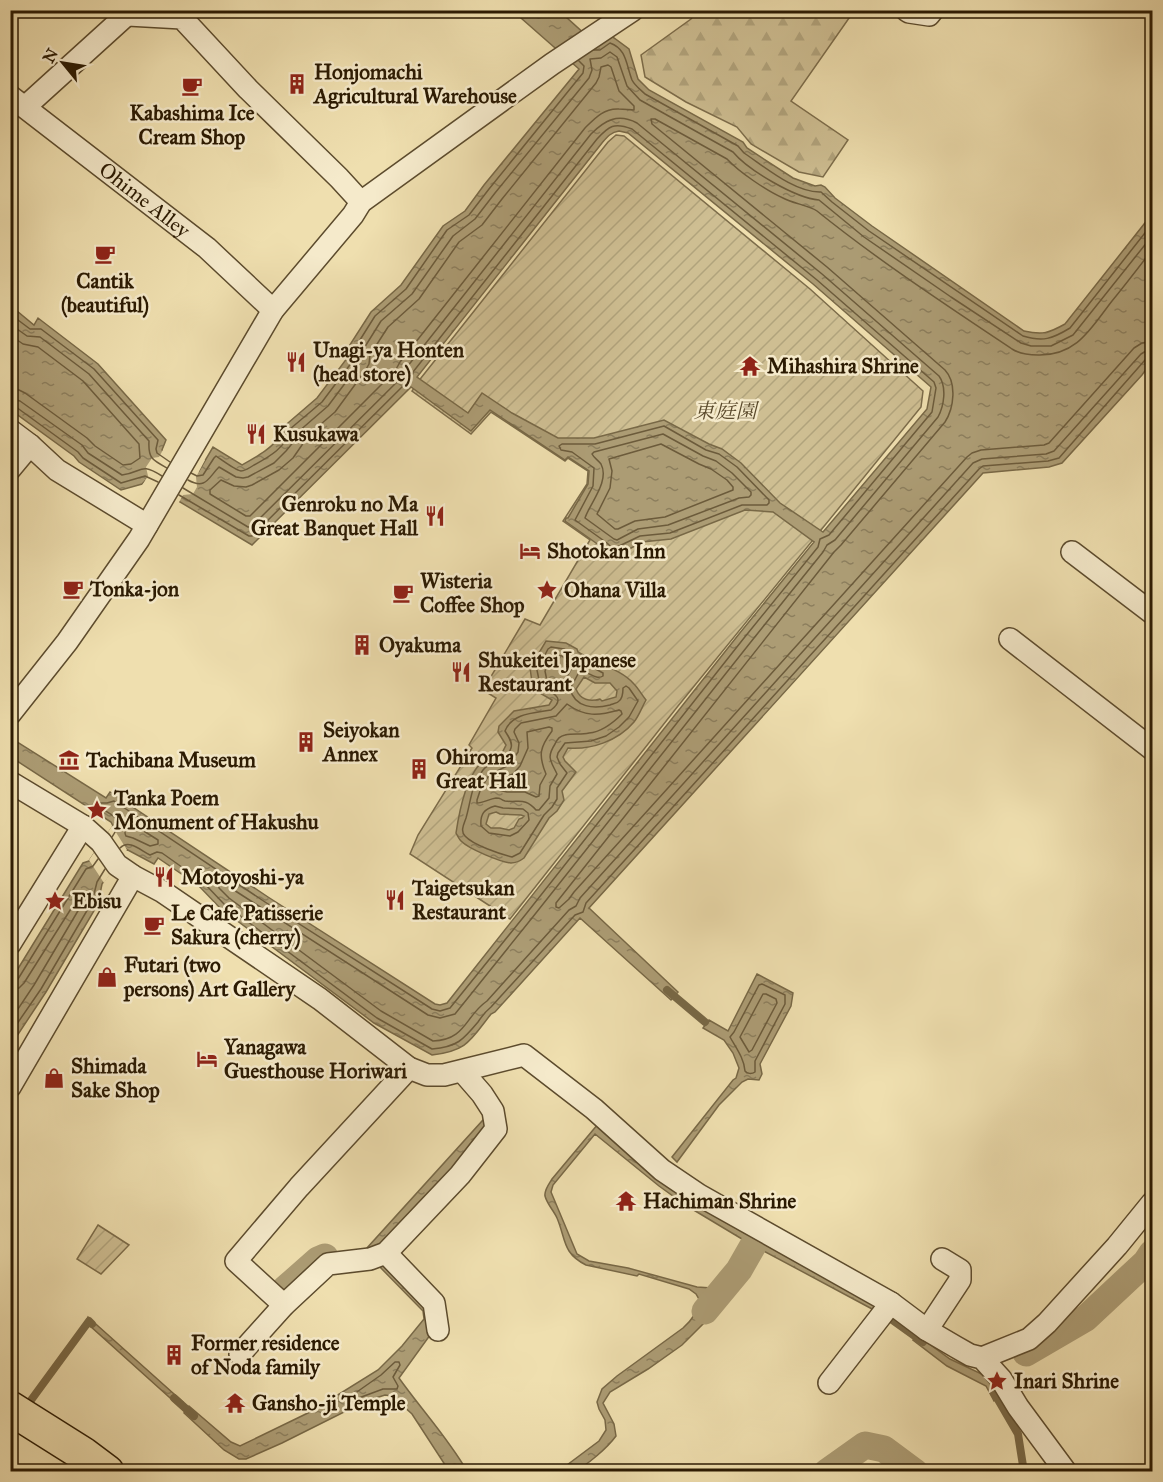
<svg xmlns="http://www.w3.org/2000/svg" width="1163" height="1482" font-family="'IM FELL Great Primer','Noto Serif JP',serif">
	<defs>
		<pattern id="forest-firs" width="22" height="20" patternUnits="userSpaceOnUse" patternTransform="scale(1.5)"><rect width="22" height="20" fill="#cebe92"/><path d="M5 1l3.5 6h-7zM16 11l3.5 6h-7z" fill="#b1a37c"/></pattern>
		<pattern id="garden-furrows" width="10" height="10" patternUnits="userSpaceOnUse" patternTransform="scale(1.5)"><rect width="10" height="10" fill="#cebe92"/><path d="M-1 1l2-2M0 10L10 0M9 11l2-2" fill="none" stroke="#b1a37c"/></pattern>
		<pattern id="water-ripples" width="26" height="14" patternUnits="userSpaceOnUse" patternTransform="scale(1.5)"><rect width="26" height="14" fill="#ac9c74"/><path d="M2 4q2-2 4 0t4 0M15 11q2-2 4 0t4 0" fill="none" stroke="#8c7e5d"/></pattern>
	</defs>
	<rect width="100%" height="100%" fill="#efdfaf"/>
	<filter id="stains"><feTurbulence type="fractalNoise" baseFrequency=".00333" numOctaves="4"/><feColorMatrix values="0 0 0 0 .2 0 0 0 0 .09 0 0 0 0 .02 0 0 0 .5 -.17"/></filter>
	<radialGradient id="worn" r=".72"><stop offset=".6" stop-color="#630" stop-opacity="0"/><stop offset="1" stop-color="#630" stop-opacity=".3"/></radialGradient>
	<path fill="url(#forest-firs)" stroke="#7c6c4a" stroke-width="1.5" d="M697 11H854L791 101 848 140 823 177 799 172 751 144 737 127 686 102 645 77 641 55 691 19Z"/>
	<path fill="url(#garden-furrows)" stroke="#7c6c4a" stroke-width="1.5" d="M616 135 624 136 810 289 923 391 921 407 678 706 510 919 410 854 418 835 472 748 469 745 496 698 483 690 525 619 540 625 590 540 563 521 587 484 588 471 568 458 565 461 491 412 471 434 412 391 421 378 608 142Z
		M98 1225 129 1245 101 1274 77 1259Z"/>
	<path fill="url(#water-ripples)" stroke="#786846" stroke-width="1.5" fill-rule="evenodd" d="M513 11H564L565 16 597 45 610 35 629 49 638 79 649 90 743 142 747 148 793 178 815 186 821 185 825 187 835 198 872 226 1024 331C1043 335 1049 333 1065 324L1152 214V361L1142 375 1062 463 1049 467 983 473 589 908 678 992 671 1000 580 918 495 1012 491 1014C470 1041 467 1051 432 1055L374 1023 220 908 199 886 158 858 154 864 126 849 102 884 98 904 46 992 11 1045V980L83 863 89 861 113 826 111 822 17 761 11 758V738L106 798 110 792 268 897 435 1004 440 1005 447 1003 739 634 814 542 773 512 745 510 671 539 642 542 613 558 603 548 565 521 566 518H568L588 484 589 471 568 457 565 460 490 410 471 431 411 387 252 545 145 481 142 484 121 490 79 462 74 456 11 410V306L34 325 38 318 98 364 166 440 162 450 199 471 213 447 242 465C260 455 271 449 284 432L281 429 317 398 348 357 344 354 371 312 401 285 443 226 465 211 484 185 579 69ZM619 131 628 133 813 284 931 387 927 409 823 532 780 503 741 463 722 449 709 444 664 420 594 438H558L512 413 482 393 468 413 417 377 602 143C607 137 611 132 619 131Z
		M546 641 566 643 577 649 578 652C595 663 621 669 634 684 638 688 642 695 646 700 642 707 639 716 634 722 618 741 591 750 568 748L563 757 565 761 576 772 562 791 564 800 557 811 549 818 524 858C520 861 516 863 511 863 500 862 469 849 461 841 460 840 457 835 456 833 459 813 465 781 479 765 485 759 493 757 501 755L506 745 498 732 499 726 514 711 549 705 552 700 533 689 530 668ZM584 677 595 683H610L617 691 616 697 602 701 600 699C590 702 580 700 576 689ZM496 812 500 814 521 815 524 816 522 818 519 819 514 828 509 830 500 828H491L486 824 489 814Z
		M757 974 793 993 791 1006 760 1064 762 1074 759 1080 748 1079 742 1082 719 1105 677 1162 672 1157 733 1080 736 1078 739 1068 733 1053 724 1040 703 1028 709 1020 728 1031Z
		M488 1118 491 1127 386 1244 432 1308 433 1331 399 1378C421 1409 448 1438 467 1471H449L412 1414 392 1396 385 1395 366 1401 282 1443 246 1459H239L224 1450 184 1413 189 1406 231 1442 240 1446 312 1411 378 1370 402 1346 424 1319 423 1311 377 1264 366 1251 367 1248 483 1120Z
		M598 1124 878 1307 874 1310 760 1249 755 1242 747 1245V1242L687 1206 659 1186 595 1134 553 1185 551 1192 577 1254 589 1261 628 1268 697 1287 712 1288H721L726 1283 731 1286 721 1295 704 1323 682 1345 648 1369 610 1392 603 1403 614 1424 616 1436C608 1447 587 1466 574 1471 570 1472 563 1471 559 1471L599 1441 606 1430 605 1420 599 1409 597 1402 602 1389 617 1376 683 1328C692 1320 698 1312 700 1301L696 1294 689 1289 639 1274 637 1276 586 1265C562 1253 566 1239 557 1218 554 1211 547 1204 545 1196 544 1190 549 1184 552 1179Z
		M1152 1246V1282L1143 1272 1089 1320 1086 1318V1316L1142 1259Z
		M88 1317 183 1402 179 1406 90 1326 87 1328 84 1326Z
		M917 1335 950 1359 988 1377 1001 1396 994 1401 986 1386 947 1366 913 1340Z"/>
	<path fill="#efdfaf" d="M168 441 165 448 198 467 203 459 205 460 196 477 197 487 193 494 183 495 178 504 145 485 141 487 148 476 146 467 152 458 159 457Z
		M112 826 127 850 104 883 89 860Z"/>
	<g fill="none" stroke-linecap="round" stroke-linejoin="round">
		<path stroke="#6c5b3b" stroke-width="1.5" d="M594 50H600L610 43C627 49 626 65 632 80 635 86 641 90 645 94L738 146 744 153C765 167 795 193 821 192L832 202 869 231 1023 336C1043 342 1052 339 1070 328L1152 224
			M608 65 611 67 619 91 634 106V110C629 110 625 109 619 109 604 108 595 118 585 128L400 362 395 371 250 516H246L210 494V490L221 480 234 486 246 487 252 485 279 470 293 458 302 445 306 437 335 412 365 371 369 364 370 355 388 327 419 299 459 242 482 225 502 199 596 83 599 77 601 67Z
			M1152 250C1139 267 1126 284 1112 301 1091 328 1077 356 1038 355 1029 355 1020 354 1012 349 946 305 879 261 817 211 810 206 792 203 783 198 767 191 739 172 727 159L655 119H651L652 124 827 267 945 370C957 383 954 408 945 422L841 545 834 552 556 903V907L559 908 569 899 574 892 967 457 972 453 981 450 1044 445 1049 443 1134 348 1142 343 1152 341
			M10 314 30 329H41L94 369 158 440 156 449 157 453 170 462
			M10 324 27 336 40 337 89 374 149 441C148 458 152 460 167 468
			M10 335 23 344 38 347 83 381 139 444 140 458 131 464 123 465 95 446 87 438 25 393 19 390 10 389
			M10 398 20 401 82 445 88 453 122 475C144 472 139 462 162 476
			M10 406 16 407 78 452 83 458 121 483 145 476 158 482
			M664 426 706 450 719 454 737 467 769 500V503L767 505H742L670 533 640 536 613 549 607 543 575 520 593 486 594 468 572 452 561 450 559 446 562 444H595Z
			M663 434 703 456 716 461 732 473 751 492V495L749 497 739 498 668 525 638 529 617 540 614 539 585 518C590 503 610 481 601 464 598 460 594 458 592 454L594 452Z
			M661 444 699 464 711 469 727 480 733 487V490L665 517 635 521 618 529H615L597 514 610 488 612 471 609 459Z
			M191 473 197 476 203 475 214 458 216 456C222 460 235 470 241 471 245 471 251 467 254 465 269 457 287 447 290 429L322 402 352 362 353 358V351L375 316 406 289 447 230 469 215 489 189 583 73 584 66 579 61
			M188 480C206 490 208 478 219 467L236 477 243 478 248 477 274 463 286 451 295 440 298 432 328 406 358 366 361 360V353L381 321 412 294 453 236 475 219 495 193 589 78 592 70 590 59 601 58 610 52 617 57 627 86 640 100 733 152C748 170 795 198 819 200L864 237 951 297 1021 343 1031 346H1051L1073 335 1152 236
			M183 488 248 527H251L403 376 407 367 591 134C605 120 618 113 637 123L822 274 939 376C947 387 944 406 938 417L835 540 827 545 823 552 750 643 532 918 455 1014 440 1018 428 1015 223 883 219 884V888L229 898 381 1011 433 1041C466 1040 465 1016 487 1001L569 910 576 906 580 898 973 463 982 459 1046 454 1054 451 1141 354 1146 351 1152 350
			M551 647 564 649 571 653 575 658 603 673V676C597 680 591 674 585 672L578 674 570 689C575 708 594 709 610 705 612 704 618 703 619 701 623 698 623 692 623 688L626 686 629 688 638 701 629 717 619 727 606 736 591 741 565 743 558 753 557 757 560 764 567 773 557 788V799L552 807 544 815 520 853 512 857C500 854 473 845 465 836 460 831 464 824 466 818 471 801 471 785 483 770 492 759 505 766 511 748 513 742 508 736 505 731 512 713 534 713 551 710 568 697 550 692 540 685L537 670 548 649Z
			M554 655 562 656 573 666 561 688 547 681 545 671Z
			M567 704C585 717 598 716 619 710L621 711 622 714C614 722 601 732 589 733 581 735 573 733 565 735 560 736 557 739 555 744 546 758 551 761 557 774L550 786 549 798 539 810H536C525 797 519 803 505 801 499 799 502 798 496 798 489 799 483 803 477 803V800L480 791 489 775 509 765 518 752 519 743 514 732 515 729 521 723 556 716Z
			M549 727 552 728V731C540 747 538 755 546 774L540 785 539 796 536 797 525 792H507L494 789 493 786 496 780 513 774 520 766 528 748 527 732Z
			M495 806 503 808 523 809 528 813 529 820 518 832 510 836 489 833 481 826C480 814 484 809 495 806Z
			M128 821 158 840V844L150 846 133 838 126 836C124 833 125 823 128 821Z
			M112 837C125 818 114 817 99 807L98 805 100 803H107L114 801 265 902 432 1009 440 1011 450 1008 526 914 744 638 818 547 820 539 829 535 932 412 936 388 934 382 817 280 632 129C614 122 609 126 597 139L413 372 411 381 406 383 252 536H249L179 495
			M120 848C129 839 140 850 150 855L157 852 162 853 203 882 224 904 377 1018 432 1049C457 1047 463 1040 478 1022 482 1016 486 1011 491 1007L575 915 583 912 586 903 979 469 983 466 1048 461 1059 458 1145 360 1152 358
			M10 982H15L18 979 86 869 93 866 98 859
			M762 984 785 995V1004L755 1061V1072C752 1074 747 1074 745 1071 744 1058 736 1048 730 1037L734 1032 759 985Z
			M10 990 19 988 24 983 81 893 85 892 86 895 85 899 34 985 10 1021
			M763 994H766L776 999 777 1003 752 1050 749 1052 740 1037Z
			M10 1034 41 989 92 902 97 882 105 869
			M395 1362H399L400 1365 393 1377 398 1386 397 1389H383L356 1399 353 1398 354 1394 381 1375Z"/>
		<path stroke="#786846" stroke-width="8" d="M667 990 705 1022
			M884 1314 923 1342
			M993 1391 1018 1434 1024 1472
			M174 1398 194 1416
			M26 1407 89 1321 92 1324"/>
		<path stroke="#ac9c74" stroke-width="27" d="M285 1289 318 1260 325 1257
			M705 1311 739 1270 755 1242
			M1026 1353 1086 1318 1146 1262 1152 1253
			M827 1472 865 1445 884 1449 915 1472"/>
		<g stroke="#5c4b2d" stroke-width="24">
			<g id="minor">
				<path d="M906 10 909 12 929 15 933 10"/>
				<path d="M128 15 182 18 248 89 339 178 361 202"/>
				<path id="s1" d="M10 96 207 248 273 310"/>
				<path d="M25 107 132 10"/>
				<path d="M10 430 30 445 57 470 147 525"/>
				<path d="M10 469 30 445"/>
				<path d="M1072 552 1152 613"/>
				<path d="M1010 639 1152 749"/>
				<path d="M10 714 67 642 139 539 273 310 353 215 361 202 552 64 633 10"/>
				<path d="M10 782 83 826 101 842 117 865 133 876 163 892 320 999 409 1068 427 1075H444L524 1055 594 1109 662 1170 699 1195 891 1303 927 1330 956 1347 970 1355 982 1358 1001 1379 1018 1407 1066 1472"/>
				<path d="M10 944 83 826"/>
				<path d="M10 1087 133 876"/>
				<path d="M386 1253 434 1303 438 1330"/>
				<path d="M284 1305 236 1261 299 1187 409 1068"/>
				<path d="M927 1330 960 1280V1270L942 1259"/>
				<path d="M240 1354 284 1305 328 1264 370 1259 386 1253 460 1175 496 1129 493 1111 482 1094 462 1071"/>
				<path d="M982 1358 1029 1339 1047 1323 1117 1246 1152 1203"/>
				<path d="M829 1383 891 1303"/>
			</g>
		</g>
		<g stroke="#2b1a02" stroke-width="36">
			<path id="primary" d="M10 1408 83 1454 107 1472"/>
		</g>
		<use href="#minor" stroke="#f5eacb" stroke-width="21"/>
		<use href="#primary" stroke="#efdfaf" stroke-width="33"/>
	</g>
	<defs>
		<g id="building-bare" transform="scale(1.62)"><path d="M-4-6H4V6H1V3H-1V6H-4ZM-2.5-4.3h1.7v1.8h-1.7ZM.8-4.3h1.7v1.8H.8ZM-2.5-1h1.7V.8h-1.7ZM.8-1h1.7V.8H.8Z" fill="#8f2418" stroke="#f5eacb" stroke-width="2.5" paint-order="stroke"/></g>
		<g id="cafe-bare" transform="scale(1.62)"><path d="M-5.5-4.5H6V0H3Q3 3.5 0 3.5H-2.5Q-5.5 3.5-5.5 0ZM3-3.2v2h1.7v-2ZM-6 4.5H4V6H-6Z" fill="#8f2418" stroke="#f5eacb" stroke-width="2.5" paint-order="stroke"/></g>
		<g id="restaurant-bare" transform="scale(1.62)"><path d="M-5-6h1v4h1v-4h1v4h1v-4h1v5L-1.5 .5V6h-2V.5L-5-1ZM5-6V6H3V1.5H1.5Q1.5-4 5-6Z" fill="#8f2418" stroke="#f5eacb" stroke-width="2.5" paint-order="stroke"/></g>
		<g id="temple-bare" transform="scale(1.62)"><path d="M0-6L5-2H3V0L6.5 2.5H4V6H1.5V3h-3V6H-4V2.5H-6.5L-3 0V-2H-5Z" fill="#8f2418" stroke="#f5eacb" stroke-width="2.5" paint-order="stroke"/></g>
		<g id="hotel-bare" transform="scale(1.62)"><path d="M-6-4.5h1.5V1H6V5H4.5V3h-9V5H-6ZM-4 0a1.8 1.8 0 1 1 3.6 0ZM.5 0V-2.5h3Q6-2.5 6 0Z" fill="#8f2418" stroke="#f5eacb" stroke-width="2.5" paint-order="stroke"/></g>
		<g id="sight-bare" transform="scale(1.62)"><path d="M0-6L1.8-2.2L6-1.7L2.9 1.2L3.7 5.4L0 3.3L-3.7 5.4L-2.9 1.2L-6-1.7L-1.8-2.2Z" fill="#8f2418" stroke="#f5eacb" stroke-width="2.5" paint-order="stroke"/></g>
		<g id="museum-bare" transform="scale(1.62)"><path d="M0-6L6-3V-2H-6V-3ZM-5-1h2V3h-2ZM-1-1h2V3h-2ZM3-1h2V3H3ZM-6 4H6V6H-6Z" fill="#8f2418" stroke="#f5eacb" stroke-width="2.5" paint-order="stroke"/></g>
		<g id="shop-bare" transform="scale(1.62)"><path d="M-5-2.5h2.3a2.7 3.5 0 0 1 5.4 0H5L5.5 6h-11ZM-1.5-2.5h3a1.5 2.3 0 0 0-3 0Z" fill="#8f2418" stroke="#f5eacb" stroke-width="2.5" paint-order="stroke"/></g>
	</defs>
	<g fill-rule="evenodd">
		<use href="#building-bare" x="297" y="84"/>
		<use href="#cafe-bare" x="192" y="86"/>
		<use href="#cafe-bare" x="105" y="254"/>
		<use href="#restaurant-bare" x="296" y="362"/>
		<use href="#temple-bare" x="750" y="366"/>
		<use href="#restaurant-bare" x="256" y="434"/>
		<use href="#restaurant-bare" x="435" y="516"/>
		<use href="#hotel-bare" x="530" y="551"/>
		<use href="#cafe-bare" x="73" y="589"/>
		<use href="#sight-bare" x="547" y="590"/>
		<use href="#cafe-bare" x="403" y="593"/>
		<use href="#building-bare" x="362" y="645"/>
		<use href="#restaurant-bare" x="461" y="672"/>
		<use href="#building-bare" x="306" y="742"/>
		<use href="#museum-bare" x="69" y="760"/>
		<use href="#building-bare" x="419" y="769"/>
		<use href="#sight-bare" x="97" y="810"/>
		<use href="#restaurant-bare" x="164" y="877"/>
		<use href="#restaurant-bare" x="395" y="900"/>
		<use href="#sight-bare" x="55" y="901"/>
		<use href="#cafe-bare" x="154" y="925"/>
		<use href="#shop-bare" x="107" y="977"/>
		<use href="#hotel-bare" x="207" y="1059"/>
		<use href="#shop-bare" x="54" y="1078"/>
		<use href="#temple-bare" x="626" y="1201"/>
		<use href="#building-bare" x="174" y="1355"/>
		<use href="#sight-bare" x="997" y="1381"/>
		<use href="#temple-bare" x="235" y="1403"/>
	</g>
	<g text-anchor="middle" stroke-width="5" stroke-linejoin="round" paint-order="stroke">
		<g font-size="21" font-weight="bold" fill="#2b1a02" stroke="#f5eacb" text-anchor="start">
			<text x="314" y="79">Honjomachi<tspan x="314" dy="24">Agricultural Warehouse</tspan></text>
			<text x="192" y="120" text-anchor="middle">Kabashima Ice<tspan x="192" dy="24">Cream Shop</tspan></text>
			<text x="105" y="288" text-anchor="middle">Cantik<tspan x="105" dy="24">(beautiful)</tspan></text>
			<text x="313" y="357">Unagi-ya Honten<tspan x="313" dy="24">(head store)</tspan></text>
			<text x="767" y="373">Mihashira Shrine</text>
			<text x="273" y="441">Kusukawa</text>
			<text x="418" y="511" text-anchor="end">Genroku no Ma<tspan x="418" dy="24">Great Banquet Hall</tspan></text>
			<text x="547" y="558">Shotokan Inn</text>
			<text x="420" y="588">Wisteria<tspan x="420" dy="24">Coffee Shop</tspan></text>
			<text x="90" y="596">Tonka-jon</text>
			<text x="564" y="597">Ohana Villa</text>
			<text x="379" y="652">Oyakuma</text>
			<text x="478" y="667">Shukeitei Japanese<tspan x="478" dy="24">Restaurant</tspan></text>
			<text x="323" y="737">Seiyokan<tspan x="323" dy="24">Annex</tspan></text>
			<text x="436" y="764">Ohiroma<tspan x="436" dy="24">Great Hall</tspan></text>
			<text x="86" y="767">Tachibana Museum</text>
			<text x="114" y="805">Tanka Poem<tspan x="114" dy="24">Monument of Hakushu</tspan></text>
			<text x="181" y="884">Motoyoshi-ya</text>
			<text x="412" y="895">Taigetsukan<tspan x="412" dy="24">Restaurant</tspan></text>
			<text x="72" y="908">Ebisu</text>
			<text x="171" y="920">Le Cafe Patisserie<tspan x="171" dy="24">Sakura (cherry)</tspan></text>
			<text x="124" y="972">Futari (two<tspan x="124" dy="24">persons) Art Gallery</tspan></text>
			<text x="224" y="1054">Yanagawa<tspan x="224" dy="24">Guesthouse Horiwari</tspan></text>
			<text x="71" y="1073">Shimada<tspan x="71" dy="24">Sake Shop</tspan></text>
			<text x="643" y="1208">Hachiman Shrine</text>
			<text x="191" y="1350">Former residence<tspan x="191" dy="24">of Noda family</tspan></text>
			<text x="1014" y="1388">Inari Shrine</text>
			<text x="252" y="1410">Gansho-ji Temple</text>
		</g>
		<g font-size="21" fill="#2b1a02" stroke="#f5eacb">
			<text dy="7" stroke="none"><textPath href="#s1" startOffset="170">Ohime Alley</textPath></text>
		</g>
		<g font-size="21" font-style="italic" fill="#5c4b2d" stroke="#f5eacb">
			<text x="725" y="418">東庭園</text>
		</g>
	</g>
	<rect width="1163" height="1482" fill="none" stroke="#efdfaf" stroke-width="36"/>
	<rect x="12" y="12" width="1139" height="1458" fill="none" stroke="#2b1a02" stroke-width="3"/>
	<rect x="18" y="18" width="1127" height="1446" fill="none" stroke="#2b1a02" stroke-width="1.5"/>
	<g transform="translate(63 63) rotate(300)" stroke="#f5eacb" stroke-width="4.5" paint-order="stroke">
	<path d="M0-4.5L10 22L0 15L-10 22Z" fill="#2b1a02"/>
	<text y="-9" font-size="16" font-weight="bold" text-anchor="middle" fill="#2b1a02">N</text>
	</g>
	<rect width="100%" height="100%" filter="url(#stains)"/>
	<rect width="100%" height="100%" fill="url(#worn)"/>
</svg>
